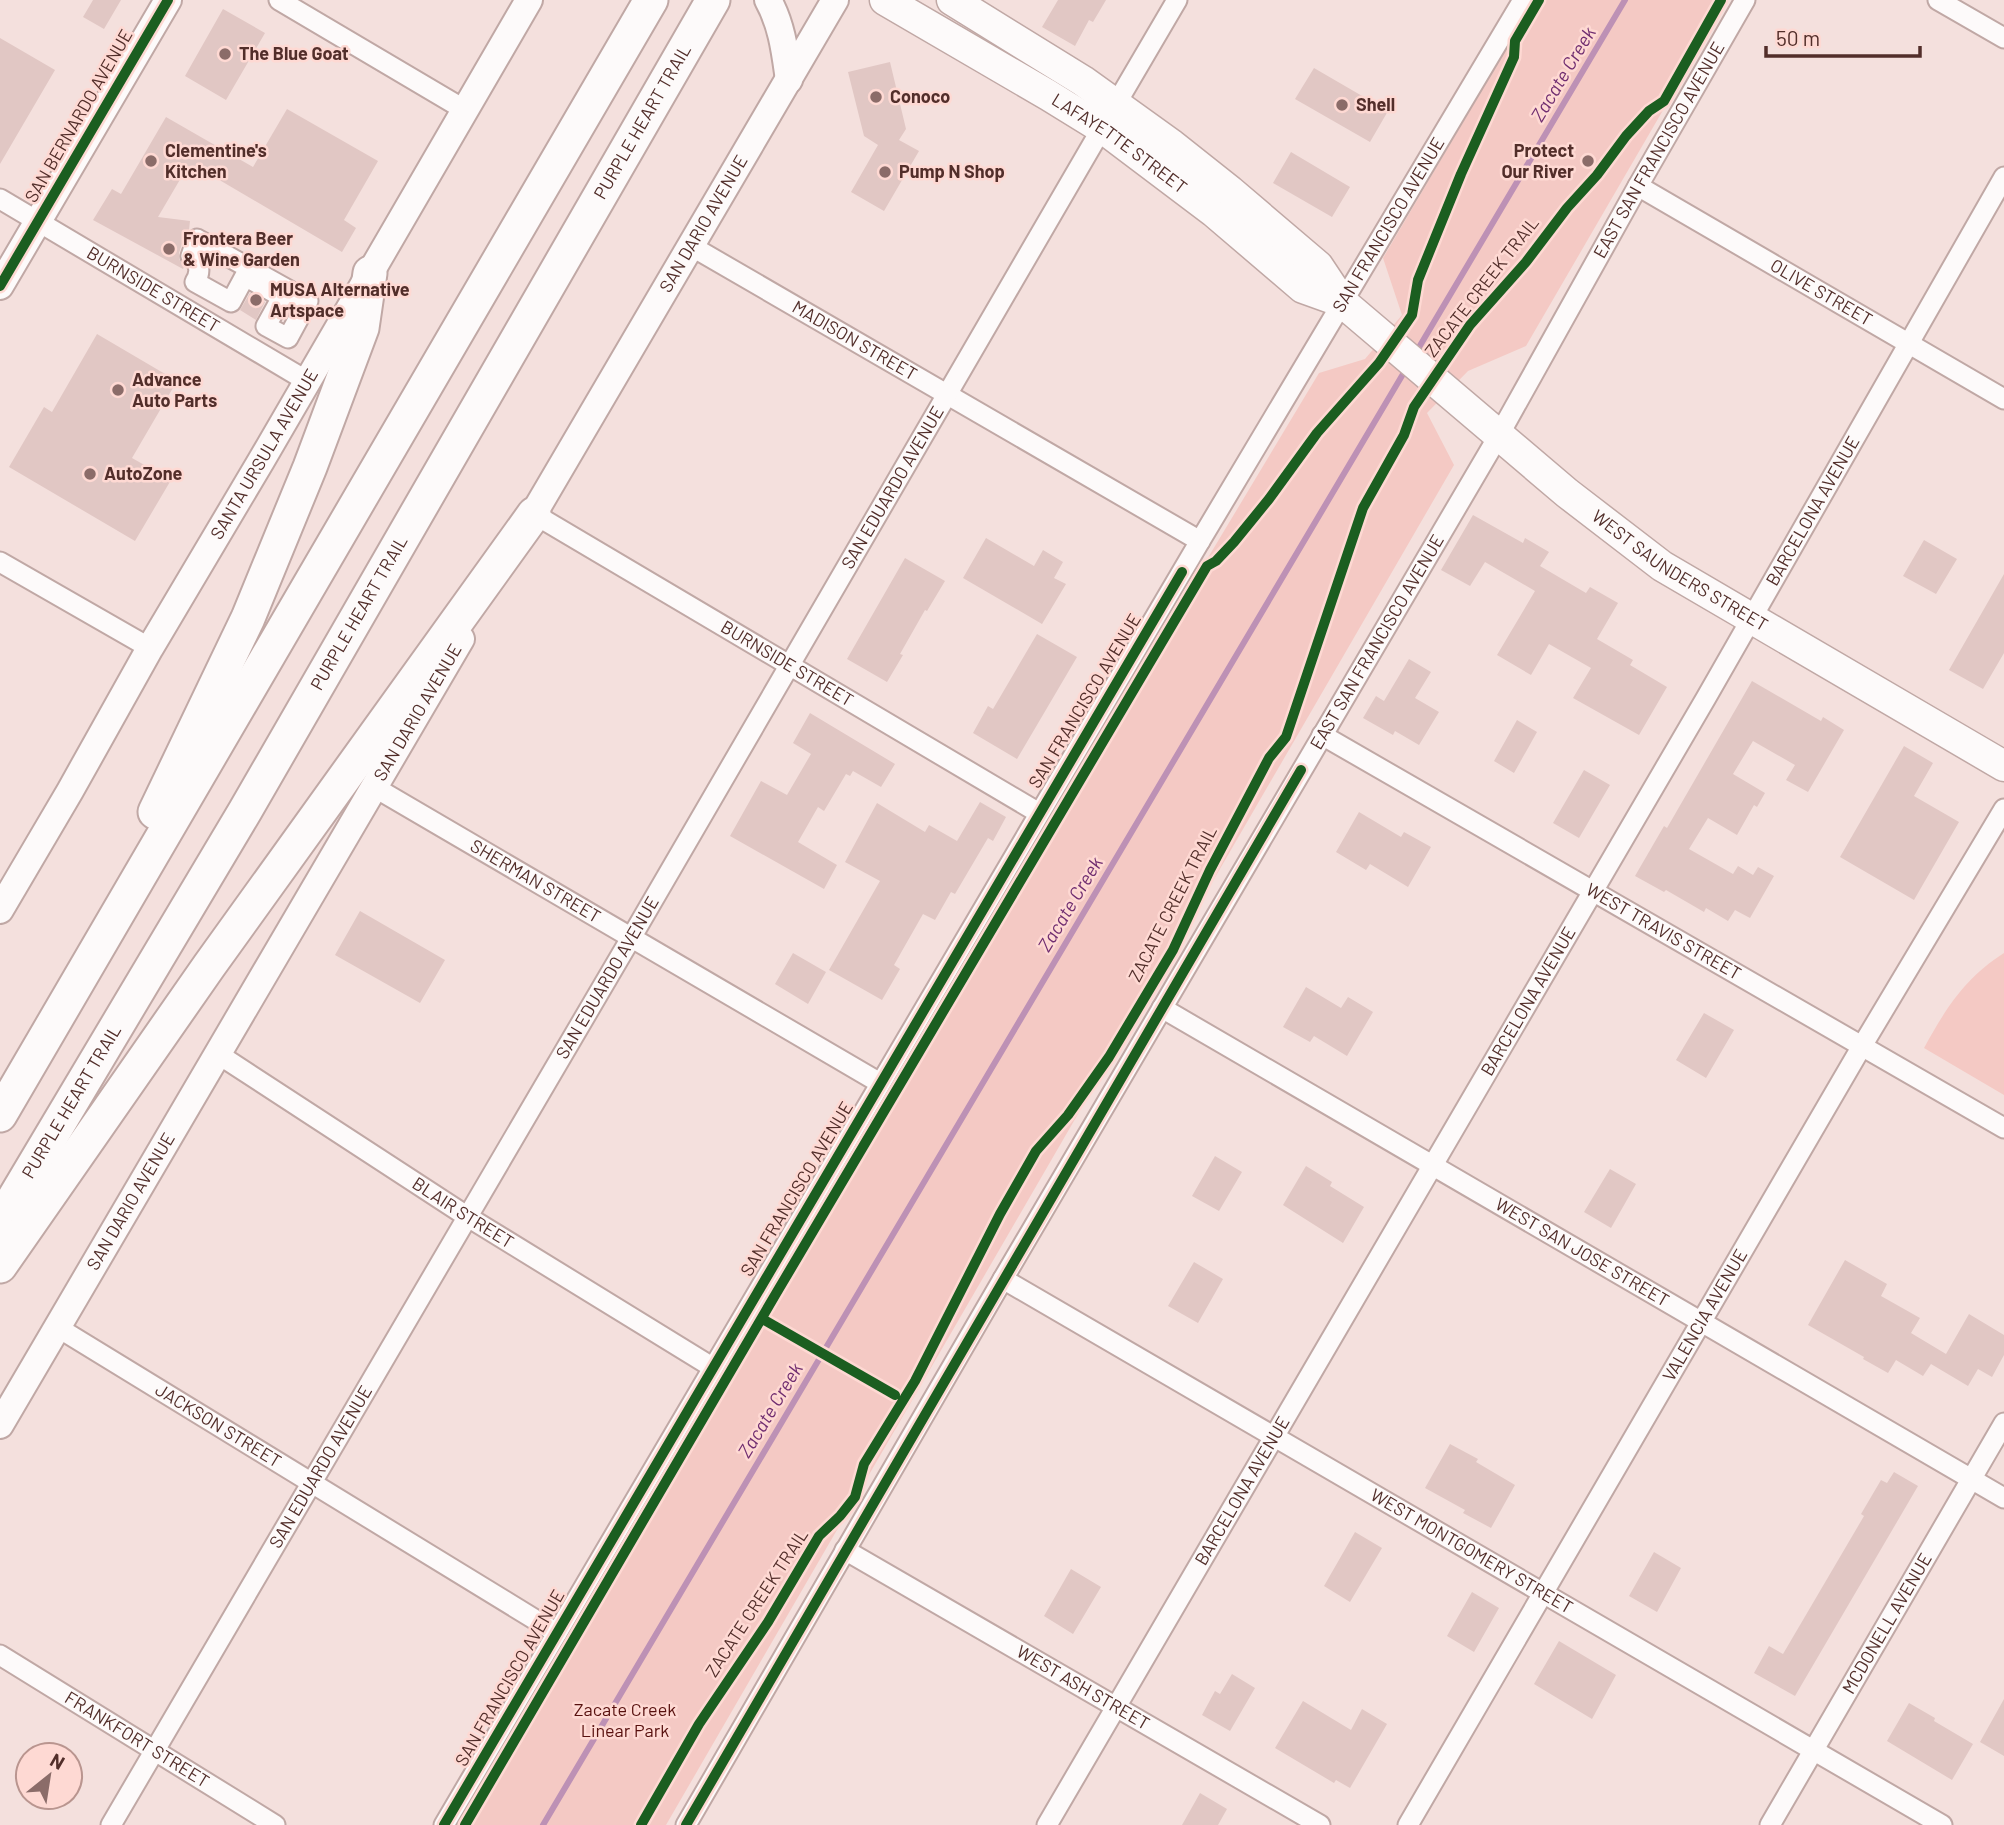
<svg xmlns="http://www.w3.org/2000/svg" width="2004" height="1825" font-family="Barlow,sans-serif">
	<rect width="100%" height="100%" fill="#f4e0dd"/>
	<path fill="#f4c9c4" d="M1535 0H1727L1526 346 1468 371 1427 413 1454 465 666 1825H462L1209 556 1319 373 1365 359 1402 315 1383 258Z
		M2004 953V1095L1924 1048C1946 1008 1965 978 2004 953Z"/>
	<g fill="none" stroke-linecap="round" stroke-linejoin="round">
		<path stroke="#bd91b5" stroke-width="6" d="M1415 354 1625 0
			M543 1825 1406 369"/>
	</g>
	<path fill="#e1c7c4" d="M93 0H121L104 29 83 17Z
		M1058 0H1106L1093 22 1089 20 1075 46 1042 27Z
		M223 9 265 33 226 100 185 76Z
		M0 38 55 70 0 164Z
		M890 62 906 129 899 140 919 151 884 211 851 192 878 145 864 136 848 72Z
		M1314 68 1388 111 1370 142 1295 99Z
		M287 109 378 161 344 220 356 228 342 252 199 168 185 171 158 217 190 221 189 230 185 235 179 253V259L184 267 183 269 93 220 112 189 121 194 166 117 253 167Z
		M1291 152 1350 187 1332 217 1273 183Z
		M250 293 265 302 256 320 240 310Z
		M97 334 177 381 132 458 171 480 135 541 9 467 44 407 52 412Z
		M1473 515 1523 543 1525 538 1549 552 1540 566 1586 593 1590 587 1618 603 1597 639 1633 660 1630 665 1667 687 1639 735 1573 698 1591 668 1549 644 1531 675 1497 655 1535 591 1485 562 1470 586 1441 570Z
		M986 538 1034 566 1043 550 1063 562 1054 578 1066 584 1042 624 963 578Z
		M1924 540 1957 559 1936 594 1903 576Z
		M905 558 945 581 927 611 925 610 900 654 903 655 887 682 847 659Z
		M2004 574V653L1983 689 1949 670Z
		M1037 634 1077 657 1017 759 973 733 988 706 993 709Z
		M1409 659 1431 672 1415 698 1439 712 1419 745 1395 731 1393 735 1363 718 1376 696 1384 701Z
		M1752 681 1821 721 1823 717 1844 730 1808 792 1786 780 1795 765 1753 741 1733 774 1765 793 1757 807 1754 805 1737 835 1708 818 1689 849 1733 874 1738 866 1753 875 1758 867 1774 876 1750 918 1735 910 1728 921 1706 908 1704 912 1666 890 1664 892 1635 876 1664 826 1667 828Z
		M810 713 895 764 881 787 853 771 850 776 846 774 824 811 818 807 798 842 837 865 824 889 730 836 761 781 787 795 811 754 793 743Z
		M1517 720 1537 732 1514 773 1494 761Z
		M1904 746 1933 763 1914 796 1959 822 1914 900 1840 857Z
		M1584 770 1610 785 1579 838 1553 823Z
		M980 802 1006 817 993 841 988 838 955 894 951 892 935 920 923 914 894 965 900 969 882 1000 829 970 880 881 845 862 877 803 925 832 929 825 957 841Z
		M1359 812 1401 837 1404 832 1431 847 1408 887 1370 864 1366 870 1336 852Z
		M360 911 445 960 420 1003 335 955Z
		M793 953 826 972 808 1004 775 984Z
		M1306 987 1341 1008 1348 997 1373 1012 1347 1056 1314 1036 1310 1042 1283 1027Z
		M1704 1013 1734 1030 1706 1078 1676 1060Z
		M1215 1156 1242 1172 1219 1211 1192 1196Z
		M1306 1166 1332 1182 1330 1186 1364 1207 1343 1243 1283 1205Z
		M1610 1169 1636 1184 1611 1228 1584 1212Z
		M1845 1260 1887 1284 1881 1296 1920 1318 1911 1333 1946 1354 1969 1314 2004 1335V1355L1992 1377 1978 1369 1968 1386 1931 1364 1923 1376 1896 1360 1888 1373 1863 1359 1864 1357 1808 1325Z
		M1194 1262 1223 1279 1198 1323 1168 1306Z
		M1450 1444 1478 1459 1476 1462 1515 1485 1491 1528 1463 1513 1465 1510 1425 1488Z
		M1894 1472 1918 1486 1795 1696 1754 1673 1769 1646 1783 1654 1864 1516 1861 1514 1881 1480 1887 1483Z
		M1355 1532 1382 1548 1350 1602 1324 1586Z
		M1654 1552 1681 1568 1657 1612 1629 1596Z
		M1071 1569 1101 1587 1073 1634 1044 1616Z
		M1472 1592 1499 1608 1474 1652 1447 1636Z
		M1559 1641 1616 1675 1592 1719 1534 1684Z
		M1232 1674 1255 1688 1230 1731 1202 1715 1215 1691 1220 1694Z
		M2004 1699V1756L1980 1742Z
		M1303 1701 1351 1730 1362 1709 1387 1724 1350 1788 1336 1780 1334 1783 1275 1748Z
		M1909 1703 1935 1718 1934 1721 1973 1744 1952 1780 1887 1741Z
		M1200 1793 1227 1809 1218 1825H1182Z"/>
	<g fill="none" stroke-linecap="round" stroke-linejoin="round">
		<g stroke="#c0a8a5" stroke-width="23">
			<g id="street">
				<path d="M279 0 465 110"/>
				<path d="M1938 0 2004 38"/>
				<path d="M1116 104 1177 0"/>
				<path id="s1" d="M1638 186 2004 399"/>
				<path id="s2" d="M0 199 307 381"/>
				<path d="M197 239 308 301 288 338 266 326 282 297 245 276 231 302 195 282C201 272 200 264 191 256Z"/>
				<path id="s3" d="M691 246 1200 541"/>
				<path id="s4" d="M534 514 1039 813"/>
				<path d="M0 562 150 648"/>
				<path id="s5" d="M1322 735 2004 1128"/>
				<path id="s6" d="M374 787 880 1083"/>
				<path id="s7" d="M1162 1008 2004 1498"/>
				<path id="s8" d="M218 1054 468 1217 712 1367"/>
				<path id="s9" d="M1003 1279 1942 1825"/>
				<path id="s10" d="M57 1327 557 1633"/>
				<path id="s11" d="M845 1550 1320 1825"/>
				<path id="s12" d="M0 1655 275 1825"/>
				<path id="s13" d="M111 1825 631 938 1102 128"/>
				<path id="s14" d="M444 1825 1200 541 1523 0"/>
				<path id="s15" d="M686 1825 1003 1279 1499 435 1638 186 1745 0"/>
				<path id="s16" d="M1047 1825 1706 698 2004 177"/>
				<path id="s17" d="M1408 1825 1862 1046 2004 809"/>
				<path id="s18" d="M1770 1825 2004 1423"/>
			</g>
		</g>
		<g stroke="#c0a8a5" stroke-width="30">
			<g id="secondary">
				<path d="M768 0C782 25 785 52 789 80"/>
				<path d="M0 286 168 0"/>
				<path id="s19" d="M524 530 835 0"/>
				<path id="s20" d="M0 910 70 791 150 648 261 461 529 0"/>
				<path id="s21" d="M0 1425 461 639"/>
			</g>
		</g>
		<g stroke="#c0a8a5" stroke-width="33">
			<g id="primary">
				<path id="s22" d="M885 0 1048 95 1108 132 1214 212 1303 288 1342 302"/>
				<path id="s23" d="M952 0 1083 81 1172 145 1230 191 1318 266 1342 302 1567 493 1662 566 2004 766"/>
			</g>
		</g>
		<g stroke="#c0a8a5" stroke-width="37">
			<g id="highway">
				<path d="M155 812 248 618 310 467 362 328 370 273"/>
				<path d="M0 1115 651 0"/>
				<path id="s24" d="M0 1222 245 811 713 0"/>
				<path d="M0 1266 209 966 534 514"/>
			</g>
		</g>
		<use href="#street" stroke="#fdfafa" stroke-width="19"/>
		<use href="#secondary" stroke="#fdfafa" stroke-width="26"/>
		<use href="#primary" stroke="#fdfafa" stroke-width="30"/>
		<use href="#highway" stroke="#fdfafa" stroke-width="33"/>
		<g stroke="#fed9d3" stroke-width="15">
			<path id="cycleway" d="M0 286 168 0
				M766 1321 895 1395
				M444 1825 1182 572
				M465 1825 774 1297 1207 566 1216 561 1234 542 1269 499 1317 433 1379 363 1412 315 1418 280 1461 174 1514 57 1515 41 1539 0
				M641 1825 699 1724 768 1622 819 1536 840 1516 855 1497 864 1464 915 1381 1000 1214 1036 1151 1068 1115 1109 1057 1173 950 1210 870 1269 758 1286 737 1363 508 1404 435 1414 407 1470 325 1526 262 1567 208 1597 175 1626 136 1649 111 1664 101 1721 0
				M686 1825 1301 770"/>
		</g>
		<use href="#cycleway" stroke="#1b5e20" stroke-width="10"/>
	</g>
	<g fill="#8b6c69" stroke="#fed9d3" stroke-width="2.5">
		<circle cx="225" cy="54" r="7"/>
		<circle cx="876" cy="97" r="7"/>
		<circle cx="1342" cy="105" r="7"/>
		<circle cx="151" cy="161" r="7"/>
		<circle cx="1588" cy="161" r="7"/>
		<circle cx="885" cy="172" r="7"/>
		<circle cx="169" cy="249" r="7"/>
		<circle cx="256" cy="300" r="7"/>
		<circle cx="118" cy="390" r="7"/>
		<circle cx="90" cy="474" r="7"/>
	</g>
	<g text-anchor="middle" stroke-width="5" stroke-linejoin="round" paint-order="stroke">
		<g font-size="18" font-weight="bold" fill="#522e2a" stroke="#fed9d3" text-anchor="start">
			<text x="239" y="60">The Blue Goat</text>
			<text x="890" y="103">Conoco</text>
			<text x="1356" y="111">Shell</text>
			<text x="165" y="157">Clementine's<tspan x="165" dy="21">Kitchen</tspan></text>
			<text x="1574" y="157" text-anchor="end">Protect<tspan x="1574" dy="21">Our River</tspan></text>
			<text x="899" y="178">Pump N Shop</text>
			<text x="183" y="245">Frontera Beer<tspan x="183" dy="21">&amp; Wine Garden</tspan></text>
			<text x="270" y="296">MUSA Alternative<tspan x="270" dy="21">Artspace</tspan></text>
			<text x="132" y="386">Advance<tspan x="132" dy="21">Auto Parts</tspan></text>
			<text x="104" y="480">AutoZone</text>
		</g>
		<g font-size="18" fill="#522e2a" stroke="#fed9d3">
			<text transform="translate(79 116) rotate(-60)" y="6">SAN BERNARDO AVENUE</text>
			<text dy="6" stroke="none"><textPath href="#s24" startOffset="1274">PURPLE HEART TRAIL</textPath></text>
			<text dy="6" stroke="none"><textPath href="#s22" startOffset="275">LAFAYETTE STREET</textPath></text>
			<text dy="6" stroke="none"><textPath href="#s15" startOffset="1937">EAST SAN FRANCISCO AVENUE</textPath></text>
			<text dy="6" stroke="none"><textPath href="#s19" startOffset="355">SAN DARIO AVENUE</textPath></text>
			<text dy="6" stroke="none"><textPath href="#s14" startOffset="1858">SAN FRANCISCO AVENUE</textPath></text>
			<text transform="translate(1482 287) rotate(-52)" y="6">ZACATE CREEK TRAIL</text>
			<text dy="6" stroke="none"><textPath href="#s2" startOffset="178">BURNSIDE STREET</textPath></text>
			<text dy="6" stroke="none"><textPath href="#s1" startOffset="212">OLIVE STREET</textPath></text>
			<text dy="6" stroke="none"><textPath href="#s3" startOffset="189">MADISON STREET</textPath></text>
			<text dy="6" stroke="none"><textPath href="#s20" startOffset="527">SANTA URSULA AVENUE</textPath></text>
			<text dy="6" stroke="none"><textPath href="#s13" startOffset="1549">SAN EDUARDO AVENUE</textPath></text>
			<text dy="6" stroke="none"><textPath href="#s16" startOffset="1521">BARCELONA AVENUE</textPath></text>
			<text dy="6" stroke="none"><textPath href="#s23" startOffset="929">WEST SAUNDERS STREET</textPath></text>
			<text dy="6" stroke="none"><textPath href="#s24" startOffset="707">PURPLE HEART TRAIL</textPath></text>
			<text dy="6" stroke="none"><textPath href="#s15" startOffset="1370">EAST SAN FRANCISCO AVENUE</textPath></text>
			<text dy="6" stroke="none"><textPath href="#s4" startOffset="294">BURNSIDE STREET</textPath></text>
			<text transform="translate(1085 701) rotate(-59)" y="6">SAN FRANCISCO AVENUE</text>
			<text dy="6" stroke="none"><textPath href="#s21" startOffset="826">SAN DARIO AVENUE</textPath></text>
			<text dy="6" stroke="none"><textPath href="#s6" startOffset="187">SHERMAN STREET</textPath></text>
			<text transform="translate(1173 904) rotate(-63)" y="6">ZACATE CREEK TRAIL</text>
			<text dy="6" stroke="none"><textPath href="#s5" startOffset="394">WEST TRAVIS STREET</textPath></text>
			<text dy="6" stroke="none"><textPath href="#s13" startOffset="982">SAN EDUARDO AVENUE</textPath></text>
			<text dy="6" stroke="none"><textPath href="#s16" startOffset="954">BARCELONA AVENUE</textPath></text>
			<text dy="6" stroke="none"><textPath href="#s24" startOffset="140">PURPLE HEART TRAIL</textPath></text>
			<text transform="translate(797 1189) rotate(-59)" y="6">SAN FRANCISCO AVENUE</text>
			<text dy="6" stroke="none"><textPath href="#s21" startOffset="259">SAN DARIO AVENUE</textPath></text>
			<text dy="6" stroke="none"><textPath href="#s8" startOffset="292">BLAIR STREET</textPath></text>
			<text dy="6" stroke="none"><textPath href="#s7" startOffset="486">WEST SAN JOSE STREET</textPath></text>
			<text dy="6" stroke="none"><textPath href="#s17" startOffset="590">VALENCIA AVENUE</textPath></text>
			<text dy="6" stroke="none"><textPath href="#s10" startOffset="189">JACKSON STREET</textPath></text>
			<text dy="6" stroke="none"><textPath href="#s13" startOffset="415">SAN EDUARDO AVENUE</textPath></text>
			<text dy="6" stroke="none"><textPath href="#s16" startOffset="387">BARCELONA AVENUE</textPath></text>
			<text dy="6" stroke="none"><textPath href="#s9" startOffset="542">WEST MONTGOMERY STREET</textPath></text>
			<text transform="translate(757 1603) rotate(-57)" y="6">ZACATE CREEK TRAIL</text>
			<text dy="6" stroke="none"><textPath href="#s18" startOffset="233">MCDONELL AVENUE</textPath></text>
			<text transform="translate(510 1678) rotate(-60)" y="6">SAN FRANCISCO AVENUE</text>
			<text dy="6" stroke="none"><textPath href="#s11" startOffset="275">WEST ASH STREET</textPath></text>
			<text dy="6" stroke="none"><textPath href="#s12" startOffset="161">FRANKFORT STREET</textPath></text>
		</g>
		<g font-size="18" fill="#58100e" stroke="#fed9d3">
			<text x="625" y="1716">Zacate Creek<tspan x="625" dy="21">Linear Park</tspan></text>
		</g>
		<g font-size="19" font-style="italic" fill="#702d70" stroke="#fed9d3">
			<text transform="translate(1563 74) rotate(-59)" y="7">Zacate Creek</text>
			<text transform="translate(1070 904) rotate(-59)" y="7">Zacate Creek</text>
			<text transform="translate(770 1410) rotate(-59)" y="7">Zacate Creek</text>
		</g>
	</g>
	<g transform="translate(49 1776) rotate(30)"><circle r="33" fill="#fed9d3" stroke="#b9958f" stroke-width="2"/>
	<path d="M0-5L12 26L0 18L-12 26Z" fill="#8b6c69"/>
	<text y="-10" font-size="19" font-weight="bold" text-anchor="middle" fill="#522e2a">N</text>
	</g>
	<path d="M1766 46v10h154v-10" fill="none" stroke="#522e2a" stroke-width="3.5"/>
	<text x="1776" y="46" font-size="21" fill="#522e2a" stroke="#fed9d3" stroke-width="5" paint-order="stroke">50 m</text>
</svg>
